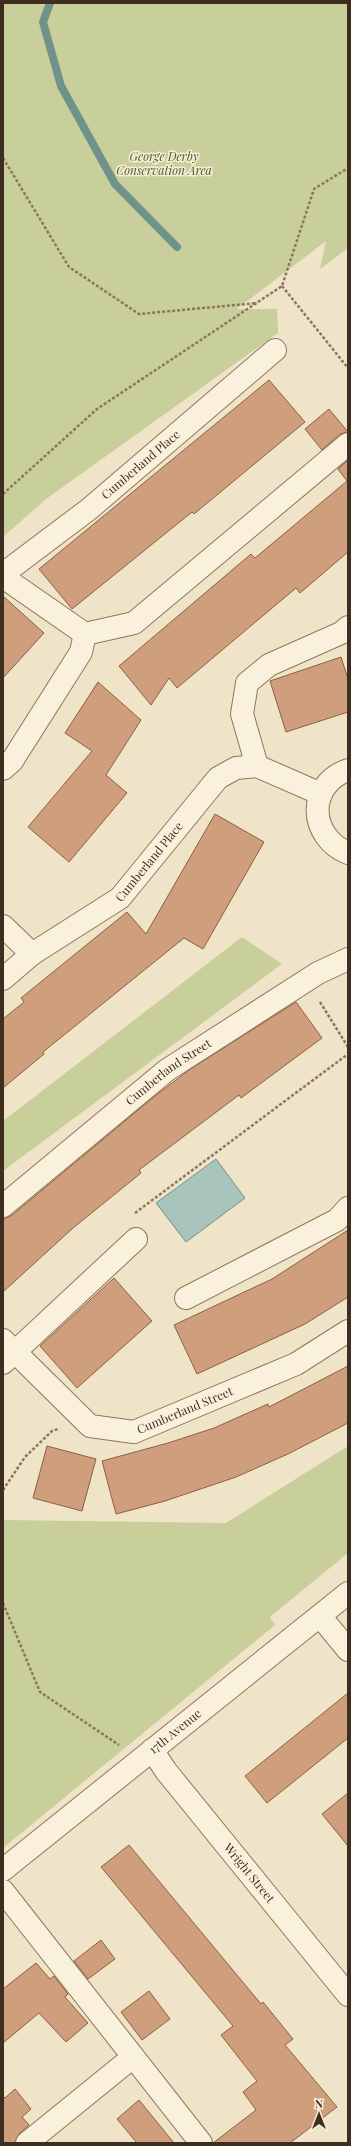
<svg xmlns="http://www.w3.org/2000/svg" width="351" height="2146" font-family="'Playfair Display',serif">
	<rect width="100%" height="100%" fill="#f0e4c8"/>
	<path fill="#c9cf9b" d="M3 3H348V248L320 269 326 241 237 309H277L278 333 46 499 3 537Z
		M242 937 282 964 3 1171V1121Z
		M348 1446V1553L270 1617 275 1625 3 1848V1520L226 1523Z"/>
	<path fill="#a9c4bc" stroke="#6f938a" d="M216 1159 245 1198 186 1242 156 1203Z"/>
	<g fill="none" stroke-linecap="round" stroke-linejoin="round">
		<path stroke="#6f938a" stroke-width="8" d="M50 3 43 22 61 86 115 184 177 247"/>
	</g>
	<path fill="#cf9f7d" stroke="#8d5f41" d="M269 380 305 422 194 514 192 512 72 609 39 569Z
		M329 409 348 432 340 434 322 450 305 429Z
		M348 460V552L300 593 296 588 177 688 169 678 151 705 119 666 251 554 255 558 347 481 338 469Z
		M3 596 44 633 3 678Z
		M341 657 348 679V712L286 732 270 681Z
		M98 682 141 720 106 775 127 793 69 862 28 827 92 751 65 733Z
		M215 814 264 842 203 949 184 938 43 1052 44 1054 3 1088V1019L24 1002 21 998 127 912 146 934Z
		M296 1002 322 1038 241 1098 239 1095 139 1170 141 1173 73 1228 3 1292V1219L11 1216 150 1100 189 1070Z
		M348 1230V1297L305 1324 197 1374 174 1325 272 1279Z
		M114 1278 152 1321 77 1388 40 1346Z
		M348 1366V1423L288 1454 236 1477 165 1501 116 1514 102 1461 168 1443 214 1428 268 1404 269 1407Z
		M47 1446 96 1459 82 1511 33 1498Z
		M348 1693V1738L267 1803 245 1776Z
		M348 1793V1846L322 1814Z
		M129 1845 261 2004 263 2002 293 2039 285 2045 337 2107 290 2143H213L256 2110 243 2092 257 2081 221 2035 233 2026 101 1867Z
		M101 1940 115 1959 88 1979 74 1961Z
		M36 1963 50 1979 54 1976 68 1994 65 1997 88 2023 66 2042 39 2013 3 2043V1989Z
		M149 1991 170 2019 142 2040 121 2012Z
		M15 2089 31 2109 22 2117 29 2125 19 2134 15 2143H3V2096L5 2098Z
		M139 2100 174 2143H137L117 2119Z"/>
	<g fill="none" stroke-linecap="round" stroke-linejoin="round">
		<g stroke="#8d765c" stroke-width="24">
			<g id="minor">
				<path id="s1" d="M3 574 88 510 275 350"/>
				<path d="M3 577 85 634 134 623 348 444"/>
				<path d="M257 766 242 714 247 683 269 665 341 633 348 627"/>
				<path d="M3 769 12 761 81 652 85 634"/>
				<path d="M348 770C306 785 309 837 348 853"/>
				<path d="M3 926 32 954"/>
				<path id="s2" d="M3 979 32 954 120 898 218 778 236 768 257 766 321 794"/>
				<path id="s3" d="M3 1206 167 1070 318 973 348 959"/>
				<path d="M186 1298 337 1220 348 1208"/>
				<path id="s4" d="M3 1340 90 1426 134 1432 296 1364 348 1331"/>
				<path d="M3 1363 136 1239"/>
				<path d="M320 1616 348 1650"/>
				<path id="s5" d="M152 1750 166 1771 348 1995"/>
				<path id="s6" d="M3 1870 348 1593"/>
				<path d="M3 1891 201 2143"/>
				<path d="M27 2143 133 2057"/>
			</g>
		</g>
		<path stroke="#8d765c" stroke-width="2.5" stroke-dasharray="3 2" stroke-linecap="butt" d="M3 158 69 267 139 314 257 303
			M282 286 348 368
			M3 494 97 409 282 286 314 189 348 168
			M320 1002 348 1047
			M135 1213 348 1054
			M3 1490 25 1457 52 1431 58 1429
			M3 1603 40 1692 119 1745"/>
		<use href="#minor" stroke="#faf1dc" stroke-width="22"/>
	</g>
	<g text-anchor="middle" stroke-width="3" stroke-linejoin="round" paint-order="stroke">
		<g font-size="12" font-style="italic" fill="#4d5a26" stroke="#f7eed8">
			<text x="164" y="161">George Derby<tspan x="164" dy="14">Conservation Area</tspan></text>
		</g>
		<g font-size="12" fill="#3d2e20" stroke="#f7eed8">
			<text dy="4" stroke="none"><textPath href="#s1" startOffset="176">Cumberland Place</textPath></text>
			<text dy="4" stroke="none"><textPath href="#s2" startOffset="189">Cumberland Place</textPath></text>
			<text dy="4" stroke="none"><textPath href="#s3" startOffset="213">Cumberland Street</textPath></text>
			<text dy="4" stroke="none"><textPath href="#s4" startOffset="222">Cumberland Street</textPath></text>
			<text dy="4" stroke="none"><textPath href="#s6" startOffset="221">17th Avenue</textPath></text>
			<text dy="4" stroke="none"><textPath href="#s5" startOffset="157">Wright Street</textPath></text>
		</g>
	</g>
	<rect width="351" height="2146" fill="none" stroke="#3d2e20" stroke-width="8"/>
	<g transform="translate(319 2114)" stroke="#f7eed8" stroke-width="3" paint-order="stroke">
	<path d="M0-3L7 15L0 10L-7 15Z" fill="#3d2e20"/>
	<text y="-6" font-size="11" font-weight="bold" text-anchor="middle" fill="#3d2e20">N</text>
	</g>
</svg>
